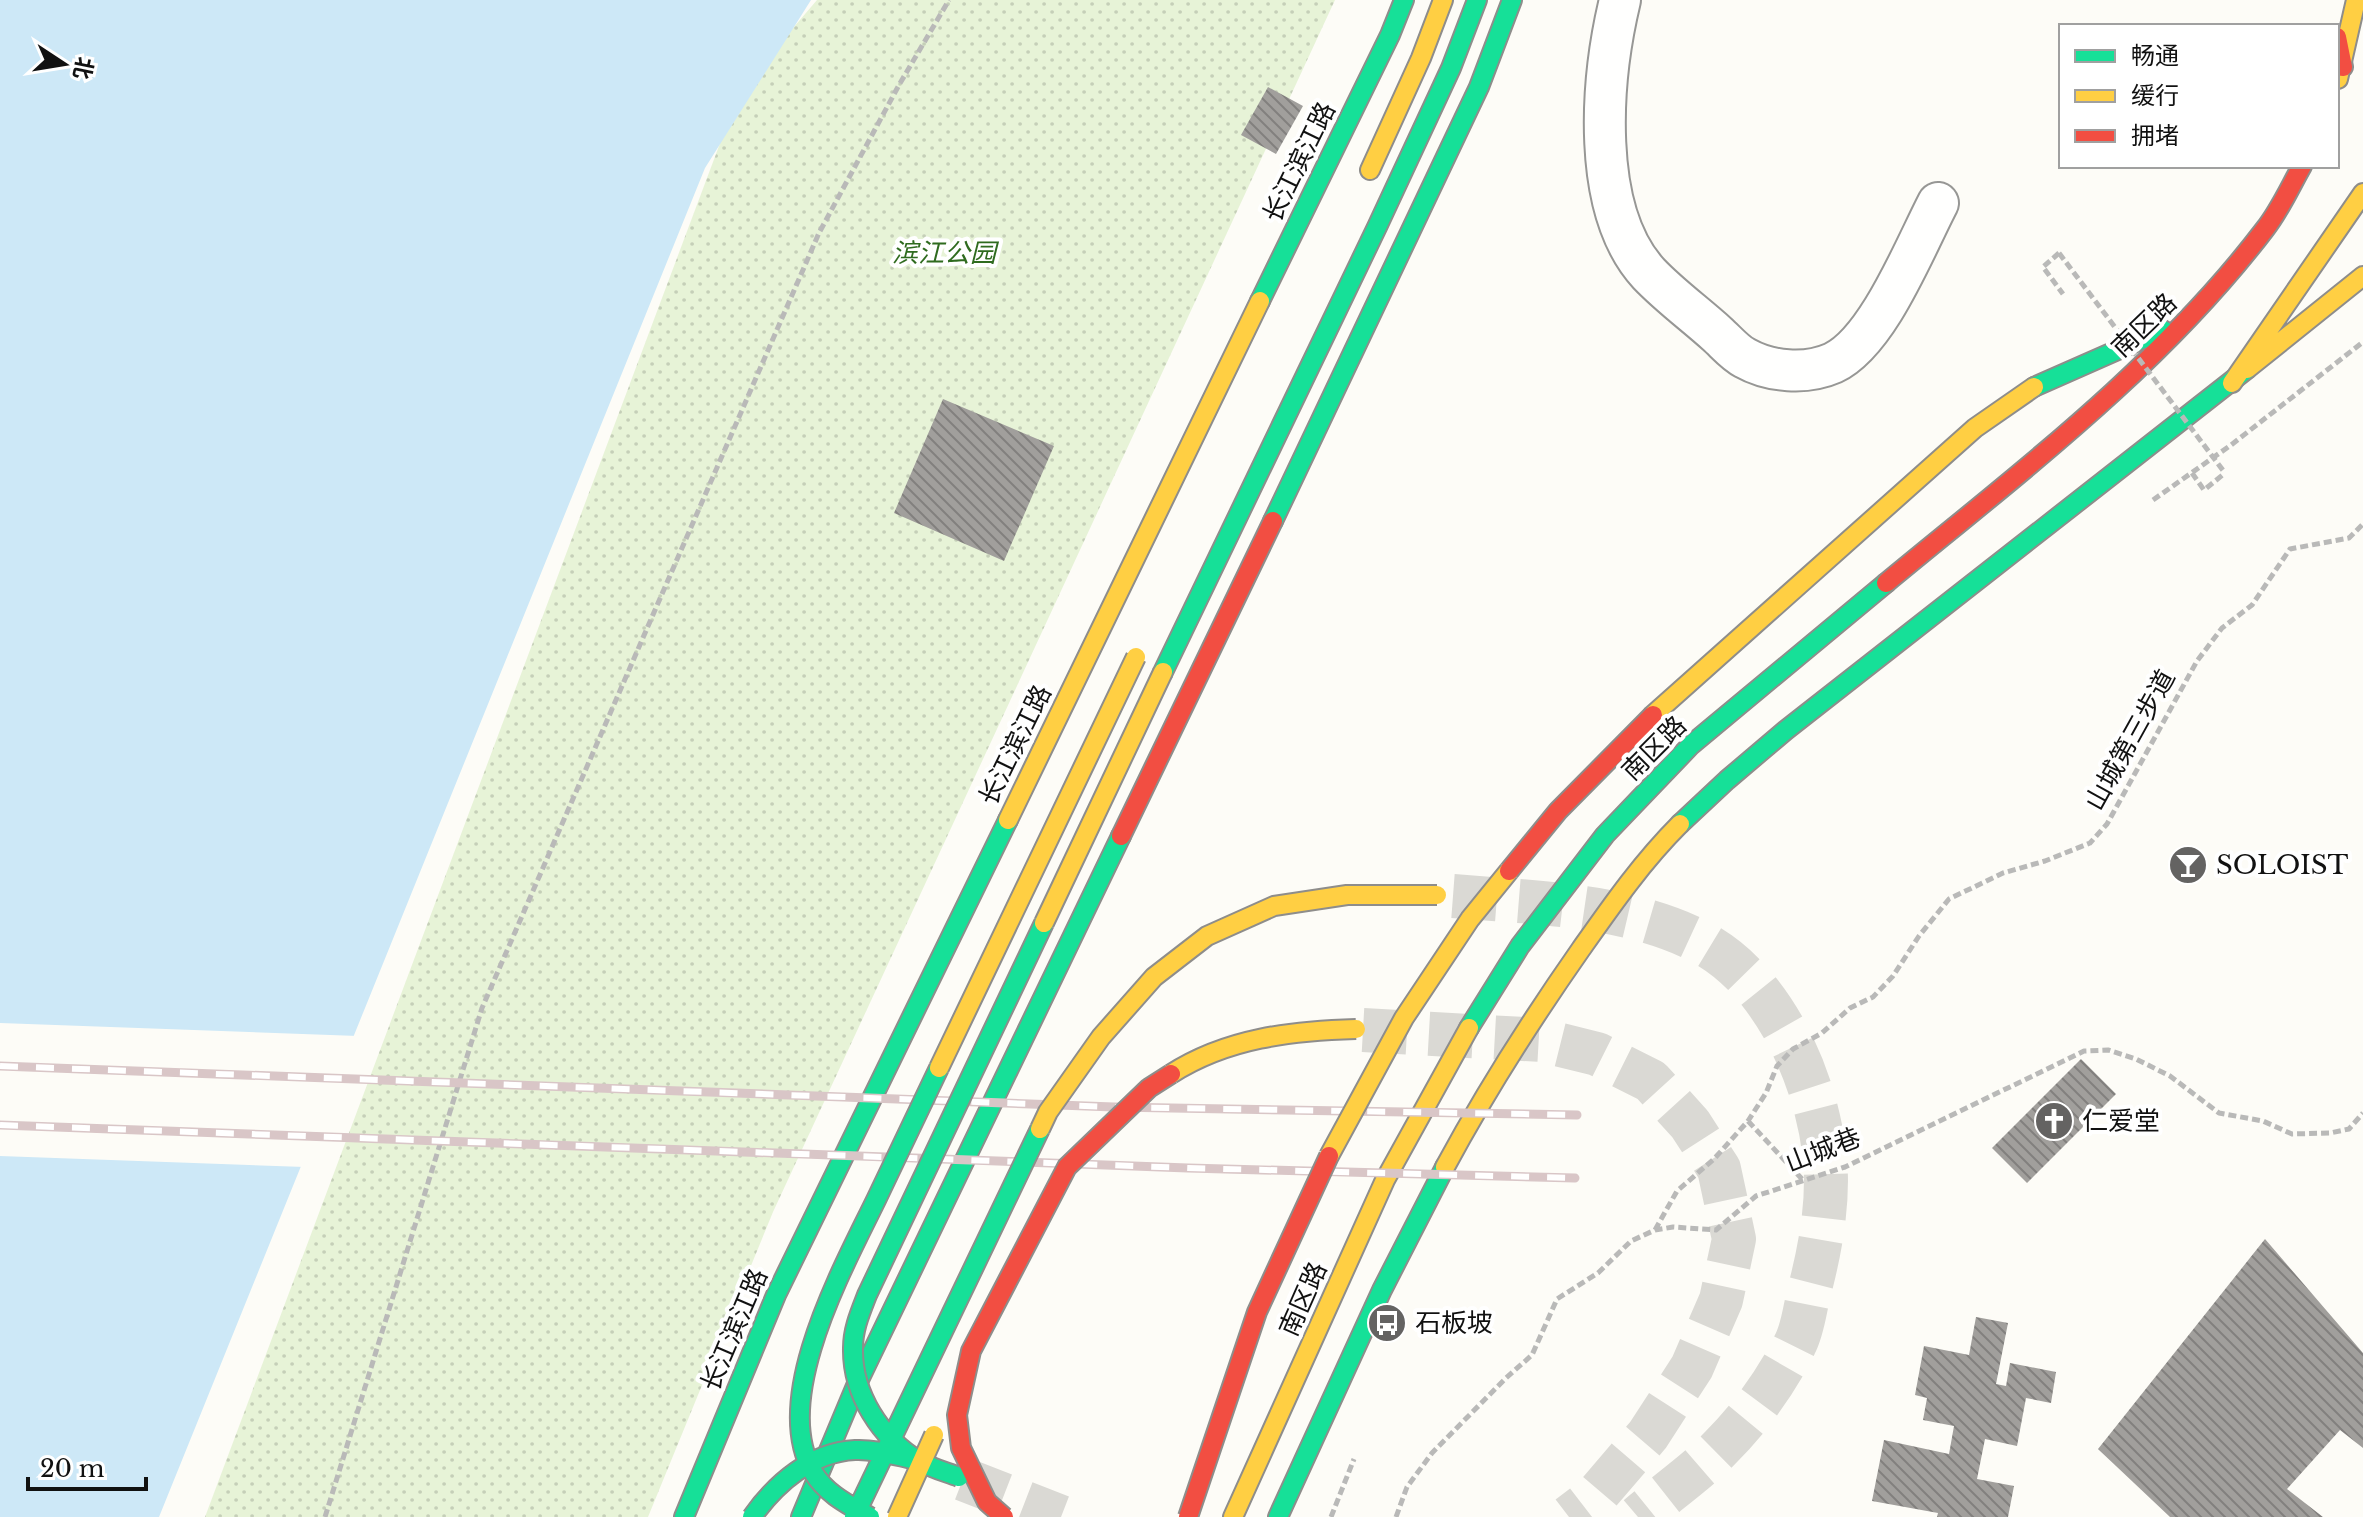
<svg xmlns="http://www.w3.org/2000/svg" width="2363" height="1517" font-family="'Libre Baskerville','Noto Sans SC',serif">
	<defs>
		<pattern id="park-dots" width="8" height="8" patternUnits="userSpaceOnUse" patternTransform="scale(2)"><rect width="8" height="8" fill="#e7f3d7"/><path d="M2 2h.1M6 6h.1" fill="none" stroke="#c5cfb8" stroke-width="1.8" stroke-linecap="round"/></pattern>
		<pattern id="building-back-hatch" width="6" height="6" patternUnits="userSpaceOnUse" patternTransform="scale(2)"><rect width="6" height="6" fill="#a19f9c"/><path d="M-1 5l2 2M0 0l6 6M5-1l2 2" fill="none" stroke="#82807e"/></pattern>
	</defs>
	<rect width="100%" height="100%" fill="#fdfcf7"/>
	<path fill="url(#park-dots)" d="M817 0H1335L773 1212 648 1517H205L740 90Z"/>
	<path fill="#cde8f7" d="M0 0H811L705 168 159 1517H0Z"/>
	<path fill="#fdfcf7" d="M0 1023 358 1036 305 1167 0 1156Z"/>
	<path fill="url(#building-back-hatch)" d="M1268 87 1303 106 1276 154 1241 135Z
		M943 399 1054 446 1004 561 894 513Z
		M2081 1059 2116 1094 2027 1183 1992 1148Z
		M2265 1239 2363 1353V1448L2340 1430 2287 1489 2323 1517H2170L2098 1449Z
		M1976 1317 2008 1323 1996 1384 2006 1386 2010 1363 2056 1372 2051 1403 2026 1398 2017 1446 1985 1439 1977 1479 2014 1486 2008 1517H1937L1938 1513 1872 1501 1884 1440 1949 1454 1954 1426 1923 1420 1927 1398 1915 1395 1924 1346 1969 1355Z"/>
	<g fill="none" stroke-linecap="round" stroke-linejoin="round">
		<path stroke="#dad9d4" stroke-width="44" stroke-dasharray="44 22" stroke-linecap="butt" d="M1453 896C1535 903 1632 904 1706 945 1776 985 1818 1083 1825 1160 1829 1202 1820 1251 1809 1292 1805 1308 1803 1329 1795 1344 1777 1381 1750 1418 1721 1447 1696 1473 1665 1494 1638 1517
			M1363 1030 1541 1040 1597 1054 1651 1081 1690 1124 1719 1169 1734 1239 1721 1300 1692 1367 1648 1435 1595 1497 1569 1517
			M963 1479 1061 1517"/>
		<g stroke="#979795" stroke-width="44">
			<path id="street" d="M1620 0C1601 79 1590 210 1649 274 1670 296 1695 314 1717 334 1726 342 1735 353 1745 358 1770 372 1806 375 1833 363 1878 342 1915 247 1938 203"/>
		</g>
		<g stroke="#8e8d8b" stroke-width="22">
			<path id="fast" d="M1260 301 1390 35 1404 0
				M2034 387 2163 330
				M1273 521 1479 87 1512 0
				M1163 672 1377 227 1451 68 1477 0
				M1680 824 1727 780 1786 730 2247 369
				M1469 1028 1520 946 1605 835 1691 745 1886 583
				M684 1517 776 1295 1008 820
				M801 1517 856 1386 1121 836
				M1278 1517 1382 1290 1445 1167"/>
		</g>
		<g stroke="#8e8d8b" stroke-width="22">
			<path id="slow" d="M2338 79 2356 0
				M1370 170 1421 58 1443 0
				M2247 369 2363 276
				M2232 383 2363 193
				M1653 715 1975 428 2034 387
				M1008 820 1260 301
				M1445 1167C1486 1091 1532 1019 1581 949 1612 905 1642 862 1680 824
				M1233 1517 1385 1180 1469 1028"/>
		</g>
		<g stroke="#8e8d8b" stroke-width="22">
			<path id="jam" d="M2337 37 2343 67
				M1886 583C2019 473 2160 367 2265 229 2280 210 2290 187 2302 166
				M1121 836 1273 521"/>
		</g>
		<path stroke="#b9b9b8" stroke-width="5" stroke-dasharray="8 4" stroke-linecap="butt" d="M2059 253 2043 267 2063 294
			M2192 473 2204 490 2225 473
			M2153 500 2231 445 2363 342
			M1748 1121 1802 1179
			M1655 1230 1677 1191 1714 1159 1748 1121 1766 1093 1777 1066 1793 1049 1822 1033 1850 1008 1873 997 1893 976 1919 936 1949 899 2003 873 2045 861 2090 843 2107 824 2197 661 2222 628 2252 605 2290 549 2349 538 2363 524
			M325 1517 482 1008 819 233 899 85 949 0
			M1331 1517 1354 1459
			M1396 1517 1407 1487 1432 1453 1506 1378 1532 1355 1557 1299 1598 1273 1631 1241 1655 1230 1673 1227 1716 1230 1756 1196 1845 1167 2084 1051 2108 1050 2136 1059 2170 1076 2219 1113 2263 1121 2292 1134 2330 1133 2349 1129 2363 1113"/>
		<use href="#street" stroke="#fffffe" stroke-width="40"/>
		<use href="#fast" stroke="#16e098" stroke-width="18"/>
		<use href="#slow" stroke="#ffcf43" stroke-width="18"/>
		<use href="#jam" stroke="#f24e42" stroke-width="18"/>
		<g stroke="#d9c6c7" stroke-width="9">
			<path id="rail" d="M0 1066 1114 1107 1577 1115
				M0 1125 1188 1168 1575 1178"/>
		</g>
		<use href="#rail" stroke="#fff" stroke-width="6" stroke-dasharray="18" stroke-linecap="butt"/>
		<g stroke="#8e8d8b" stroke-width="22" stroke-linecap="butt">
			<path id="fast-bridge" d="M959 1477C946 1472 931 1468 919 1461 881 1438 852 1394 853 1348 853 1329 860 1313 867 1295L1044 923
				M752 1517C776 1483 812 1452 855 1450 874 1449 894 1455 912 1459
				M854 1517 1040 1129
				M870 1517C849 1505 826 1494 813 1472 770 1399 843 1268 876 1200 897 1156 918 1112 939 1068"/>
		</g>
		<g stroke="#8e8d8b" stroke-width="22" stroke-linecap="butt">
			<path id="slow-bridge" d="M1044 923 1163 672
				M939 1068 1136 657
				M1171 1074C1227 1038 1291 1031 1356 1029
				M1040 1129 1048 1112 1101 1037 1154 977 1207 936 1274 906 1347 895H1437
				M1329 1156 1404 1018 1470 919 1509 871
				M897 1517 934 1435"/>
		</g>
		<g stroke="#8e8d8b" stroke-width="22" stroke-linecap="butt">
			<path id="jam-bridge" d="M1509 871 1558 811 1653 715
				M1004 1517 987 1502 961 1448 957 1415 971 1351 1067 1167 1149 1088 1171 1074
				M1188 1517 1257 1312 1329 1156"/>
		</g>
		<path stroke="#b9b9b8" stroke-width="5" stroke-dasharray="8 4" stroke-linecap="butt" d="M2059 253 2225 473"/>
		<use href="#fast-bridge" stroke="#16e098" stroke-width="18"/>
		<use href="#slow-bridge" stroke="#ffcf43" stroke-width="18"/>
		<use href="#jam-bridge" stroke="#f24e42" stroke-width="18"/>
	</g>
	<defs>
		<g id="bar-disc" transform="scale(2)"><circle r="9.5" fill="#646362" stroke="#fff"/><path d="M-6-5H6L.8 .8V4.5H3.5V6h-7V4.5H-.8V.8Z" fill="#fff"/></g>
		<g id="church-disc" transform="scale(2)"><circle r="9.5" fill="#646362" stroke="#fff"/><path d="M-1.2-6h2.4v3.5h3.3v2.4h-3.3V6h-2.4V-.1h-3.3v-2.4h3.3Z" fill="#fff"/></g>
		<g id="bus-disc" transform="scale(2)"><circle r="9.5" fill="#646362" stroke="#fff"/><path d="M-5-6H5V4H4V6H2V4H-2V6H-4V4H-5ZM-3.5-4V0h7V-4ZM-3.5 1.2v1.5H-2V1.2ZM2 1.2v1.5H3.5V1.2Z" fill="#fff"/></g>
	</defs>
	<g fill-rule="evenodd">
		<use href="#bar-disc" x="2188" y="865"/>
		<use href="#church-disc" x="2054" y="1121"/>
		<use href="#bus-disc" x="1387" y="1323"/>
	</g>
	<g text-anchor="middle" stroke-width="8" stroke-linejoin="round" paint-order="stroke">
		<g font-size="26" fill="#111" stroke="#fff">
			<text transform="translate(1299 162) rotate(-64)" y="9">长江滨江路</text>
			<text transform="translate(2144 325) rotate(-44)" y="9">南区路</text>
			<text transform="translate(2130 740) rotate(-61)" y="9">山城第三步道</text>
			<text transform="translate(1015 745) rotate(-64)" y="9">长江滨江路</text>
			<text transform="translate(1654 748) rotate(-45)" y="9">南区路</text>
			<text transform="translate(1823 1150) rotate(-21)" y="9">山城巷</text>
			<text transform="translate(1303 1299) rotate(-66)" y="9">南区路</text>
			<text transform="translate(734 1330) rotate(-67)" y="9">长江滨江路</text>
		</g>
		<g font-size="26" font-style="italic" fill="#2f6b1f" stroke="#fff">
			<text x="944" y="262">滨江公园</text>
		</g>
		<g font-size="26" fill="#111" stroke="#fff" text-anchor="start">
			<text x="2216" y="874">SOLOIST</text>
			<text x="2082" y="1130">仁爱堂</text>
			<text x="1415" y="1332">石板坡</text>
		</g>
	</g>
	<rect x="2059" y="24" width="280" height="144" fill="#ffffff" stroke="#a0a0a0" stroke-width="2"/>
	<rect x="2075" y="50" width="40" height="12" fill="#16e098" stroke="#a0a0a0" stroke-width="2"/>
	<text x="2131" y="64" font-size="24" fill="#111111">畅通</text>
	<rect x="2075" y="90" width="40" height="12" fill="#ffcf43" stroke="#a0a0a0" stroke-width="2"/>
	<text x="2131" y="104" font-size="24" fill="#111111">缓行</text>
	<rect x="2075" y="130" width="40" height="12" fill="#f24e42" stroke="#a0a0a0" stroke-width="2"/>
	<text x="2131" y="144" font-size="24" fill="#111111">拥堵</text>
	<g transform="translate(64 64) rotate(102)" stroke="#ffffff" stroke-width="6" paint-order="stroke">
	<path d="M0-6L14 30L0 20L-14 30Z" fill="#111111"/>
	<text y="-12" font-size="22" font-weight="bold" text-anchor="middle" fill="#111111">北</text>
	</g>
	<path d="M28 1477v12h118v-12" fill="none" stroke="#111111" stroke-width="4"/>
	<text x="40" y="1477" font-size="24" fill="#111111" stroke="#ffffff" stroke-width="6" paint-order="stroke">20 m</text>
</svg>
